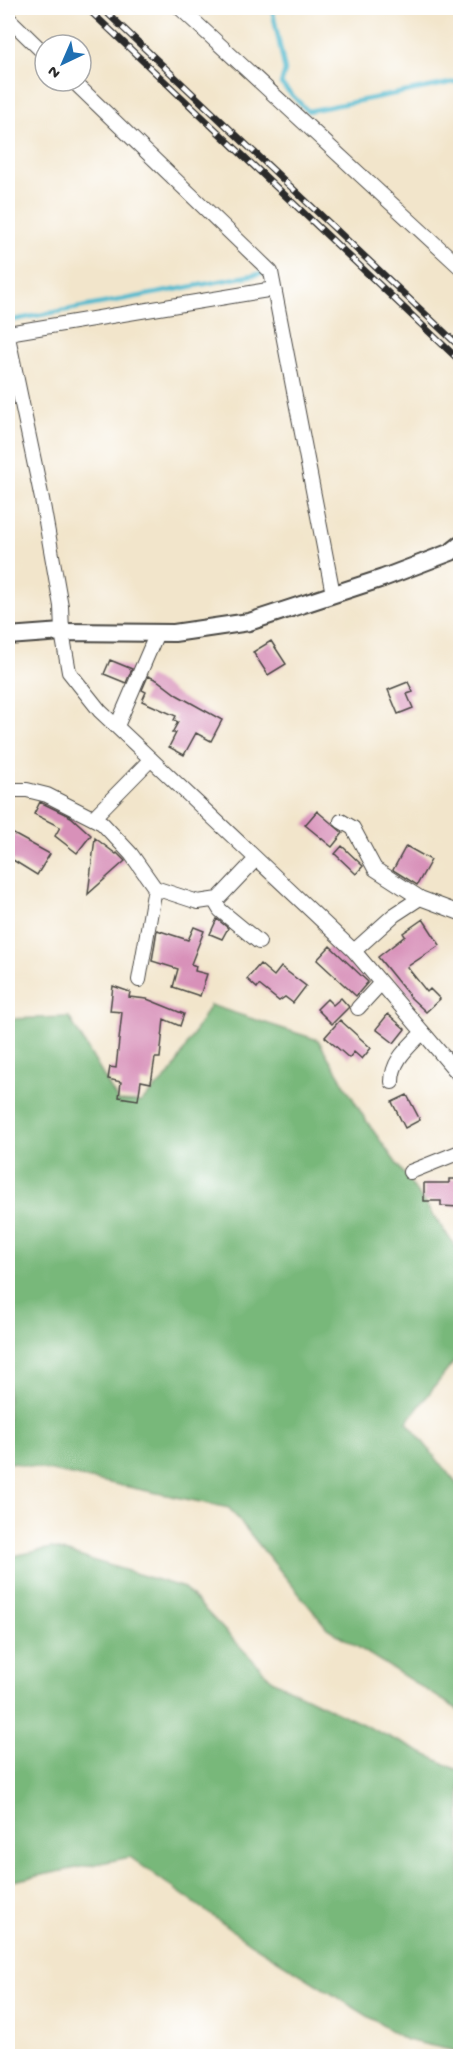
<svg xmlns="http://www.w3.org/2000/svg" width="468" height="2064" font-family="'Gochi Hand',sans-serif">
	<rect width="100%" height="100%" fill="#fff"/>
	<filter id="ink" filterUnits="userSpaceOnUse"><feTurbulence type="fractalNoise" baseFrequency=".0167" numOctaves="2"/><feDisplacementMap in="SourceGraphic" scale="12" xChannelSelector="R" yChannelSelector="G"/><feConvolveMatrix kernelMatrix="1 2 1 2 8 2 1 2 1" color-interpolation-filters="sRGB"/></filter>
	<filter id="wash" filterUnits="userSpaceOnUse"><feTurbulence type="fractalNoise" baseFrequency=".008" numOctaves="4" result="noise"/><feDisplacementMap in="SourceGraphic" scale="24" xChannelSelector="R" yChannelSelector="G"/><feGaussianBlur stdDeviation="1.35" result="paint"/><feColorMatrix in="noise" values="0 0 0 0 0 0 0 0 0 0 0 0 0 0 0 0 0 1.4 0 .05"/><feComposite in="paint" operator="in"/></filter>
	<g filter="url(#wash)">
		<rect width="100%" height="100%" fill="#f2e5cb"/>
		<path fill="#78b87a" stroke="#527252" stroke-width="1.5" d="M210 1005 318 1040 365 1119 460 1253V1354L407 1422 460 1488V1711L327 1628 229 1508 8 1462V1019L69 1017 118 1101 141 1102 171 1073Z
			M52 1548 184 1588 273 1681 460 1771V2052L406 2040 250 1943 130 1857 8 1882V1557Z"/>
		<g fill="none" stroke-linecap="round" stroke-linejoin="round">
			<path stroke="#50b9ce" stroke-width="4.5" d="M272 8 285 71 281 84 308 111 460 81
				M8 321 264 273"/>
		</g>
		<g id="blocks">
			<path fill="#d891b9" d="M271 641 286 664 268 675 253 652Z
				M110 660 132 669 126 683 104 674Z
				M148 676 157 680 177 695 222 720 211 741 196 733 184 755 169 747 176 733H172L178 722 174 720 176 716 142 701 146 692 142 690Z
				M408 682 413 692 407 694 413 708 398 714 388 690Z
				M40 802 71 817 91 835 77 853 55 836 60 827 34 814Z
				M317 811 343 833 332 847 305 825Z
				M8 831 50 854 37 875 8 857Z
				M95 838 116 854 117 853 125 861 88 894Z
				M342 846 363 866 356 874 335 854Z
				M406 846 431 860 417 885 393 870Z
				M217 919 228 928 222 939 210 934Z
				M423 919 440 945 407 967 427 992 430 989 440 999 426 1012 411 998 378 957 405 936 403 933Z
				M194 927 204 931 191 964 196 966 195 971 207 974 200 996 173 987 178 969 152 961 157 930 188 940Z
				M330 946 368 982 356 996 317 960Z
				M260 964 274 976 281 967 306 986 293 1003 285 997 279 1001 259 985 257 988 247 979Z
				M113 986 130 992 129 997 147 999 184 1014 180 1026 164 1019 160 1058H155L151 1083 141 1081 138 1100 119 1097 121 1082 108 1079 110 1067 116 1068 122 1012 110 1011Z
				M341 998 349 1007 332 1024 317 1009 327 999 333 1005Z
				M388 1014 405 1029 394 1043 376 1029Z
				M340 1020 371 1048 362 1059 354 1052 349 1058 325 1037Z
				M407 1095 420 1120 405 1128 392 1102Z
				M449 1179H460V1207L441 1206V1201H424V1183H449Z"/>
		</g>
	</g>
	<g filter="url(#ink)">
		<use href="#blocks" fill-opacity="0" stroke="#494743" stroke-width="1.5"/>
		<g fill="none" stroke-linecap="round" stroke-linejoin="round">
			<g stroke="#494743" stroke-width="16">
				<path id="minor" d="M180 8 460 267
					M8 18 45 54
					M73 81 271 272 333 594
					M8 333 274 289
					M8 337 42 499 61 606 62 632 69 672 100 711 354 951 460 1076
					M117 726 157 633
					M8 790H27L47 795 102 823 131 854 155 888
					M93 818 151 759
					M341 821 353 828 375 869 420 898
					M214 900 220 910 259 942
					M354 951 394 915 420 898 460 913
					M139 980 155 888 198 902 218 899 256 859
					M358 1008 381 983
					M392 1082C392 1060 408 1048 423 1032
					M410 1172 460 1152"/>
			</g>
			<g stroke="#494743" stroke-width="20">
				<path id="tertiary" d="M8 636 62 632 174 633 249 622 383 578 451 552 460 545"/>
			</g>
			<use href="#minor" stroke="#fff" stroke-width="14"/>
			<use href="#tertiary" stroke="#fff" stroke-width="16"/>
			<g stroke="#2b2b2b" stroke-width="7">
				<path id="rail" d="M87 8 460 361
					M102 8 460 347"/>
			</g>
			<use href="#rail" stroke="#fff" stroke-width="4.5" stroke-dasharray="14" stroke-linecap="butt"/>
		</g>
	</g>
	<rect width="468" height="2064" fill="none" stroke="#fff" stroke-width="30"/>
	<g transform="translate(63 63) rotate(224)"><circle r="28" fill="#ffffff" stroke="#aaaaaa" stroke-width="1.5"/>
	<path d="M0-4.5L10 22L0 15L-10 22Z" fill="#1f6fb2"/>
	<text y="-9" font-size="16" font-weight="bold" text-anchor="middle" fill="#2b2b2b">N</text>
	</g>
</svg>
